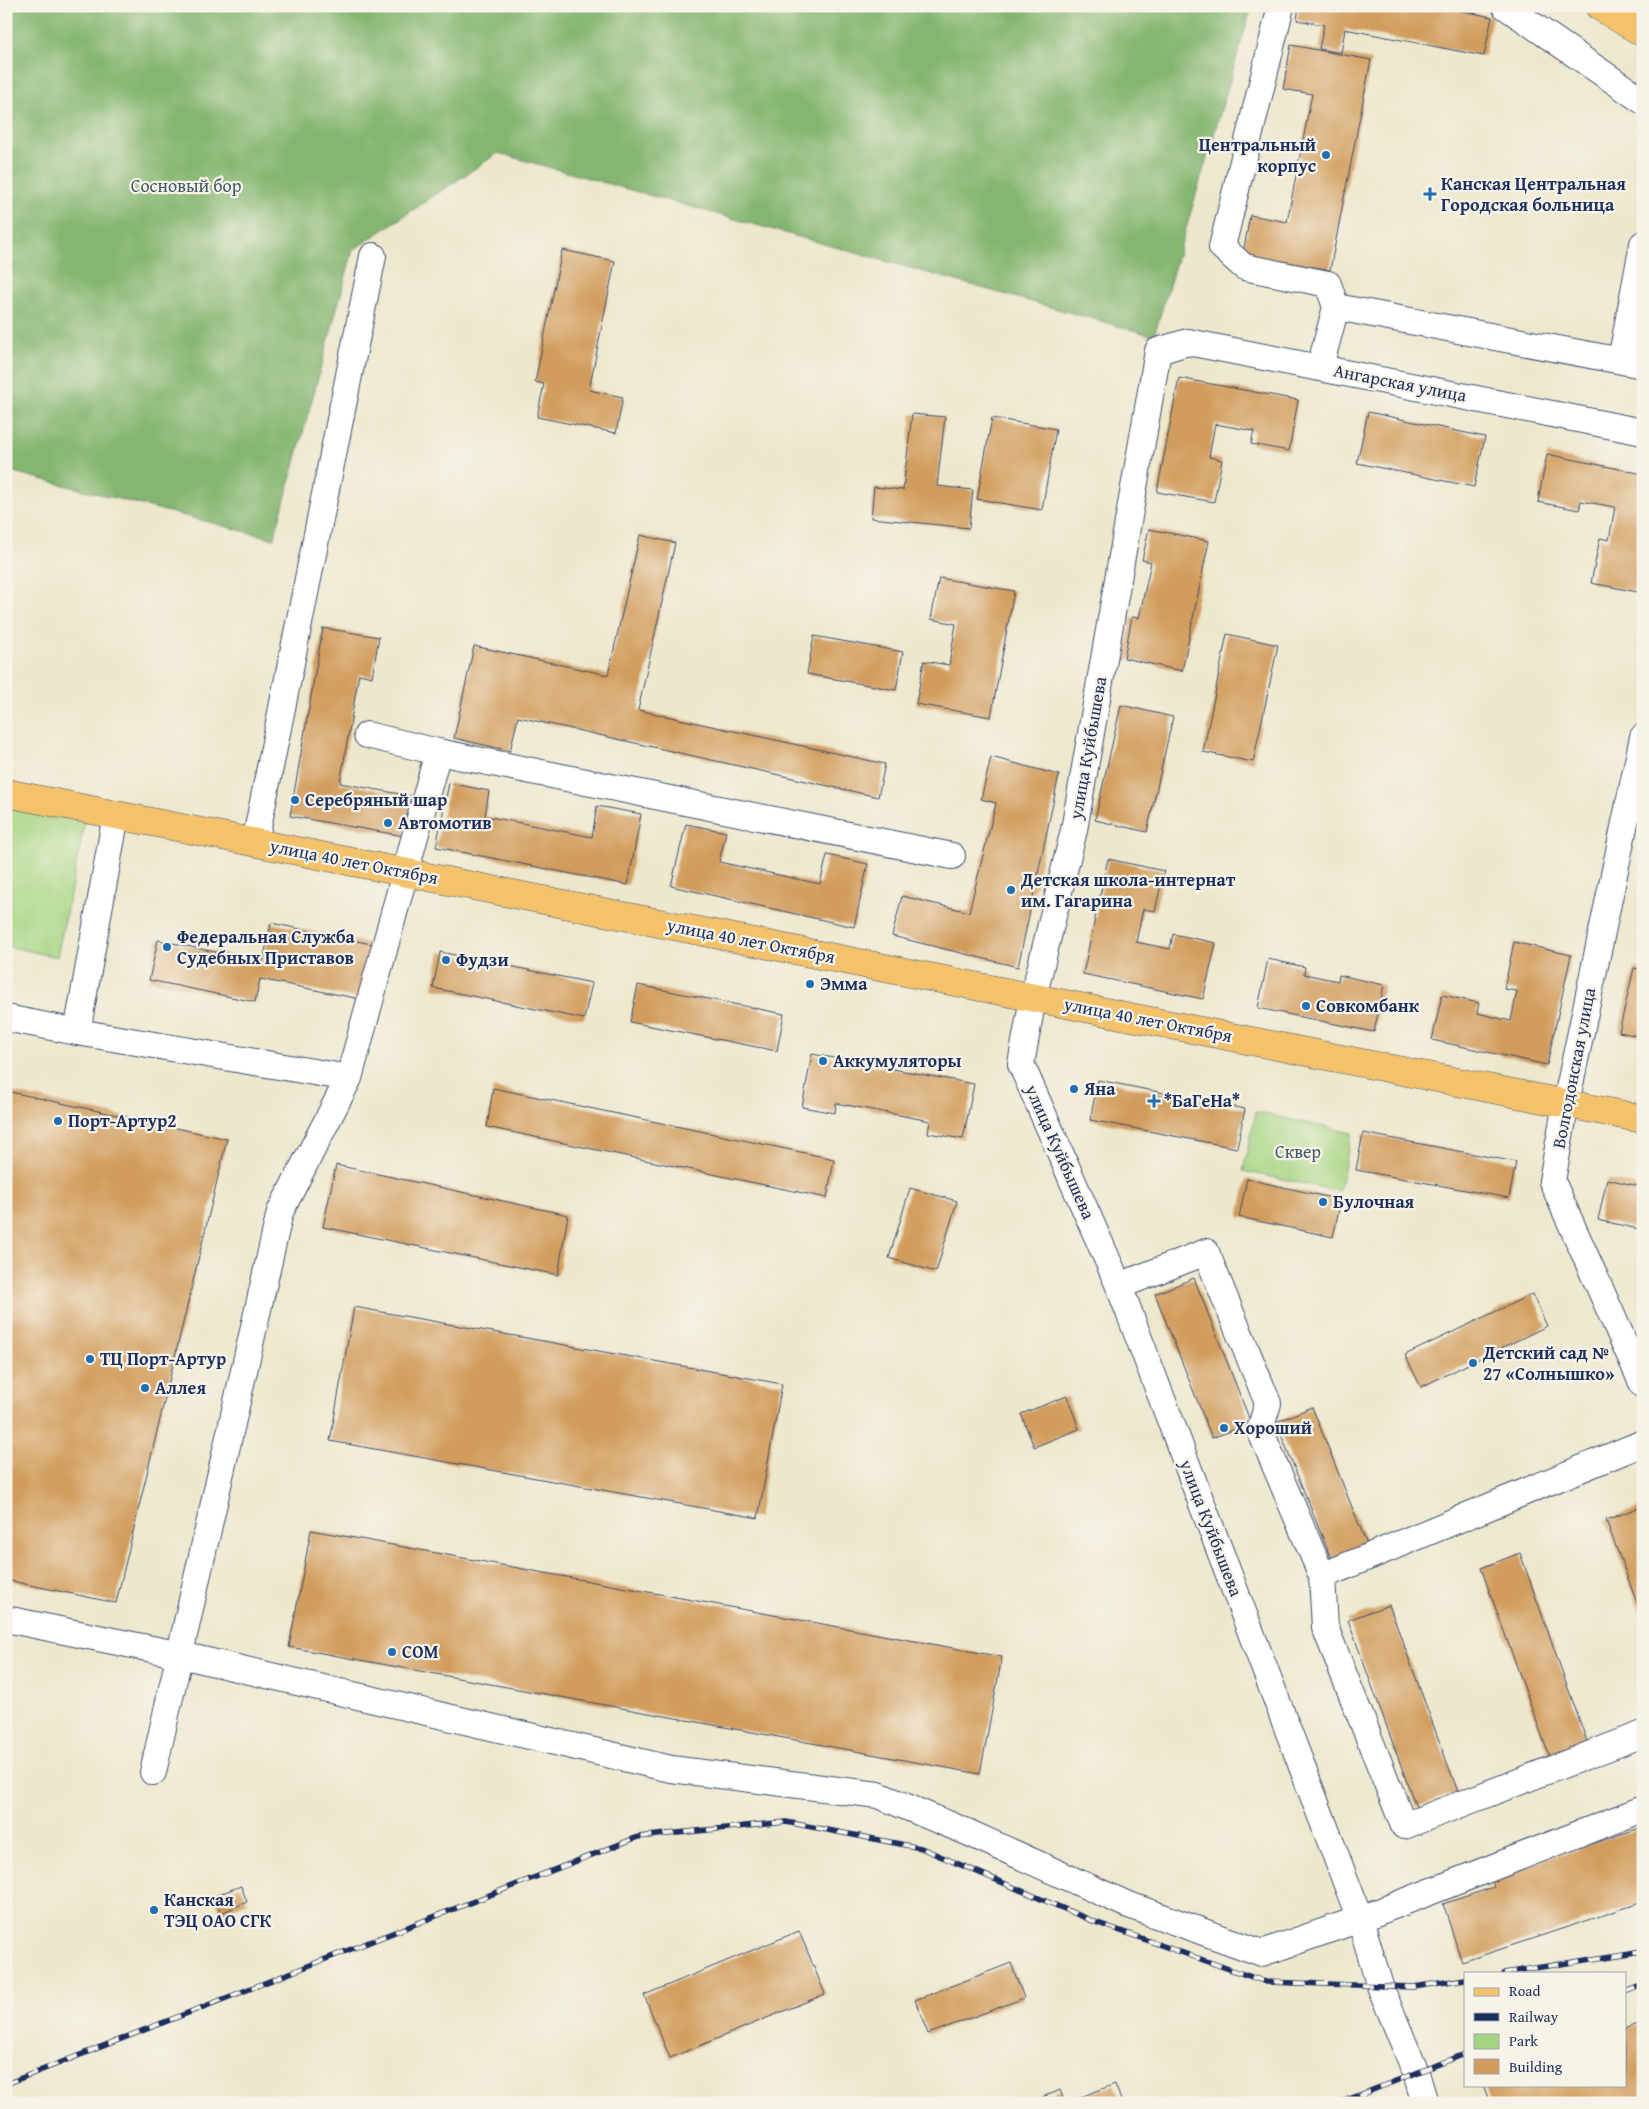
<svg xmlns="http://www.w3.org/2000/svg" width="1649" height="2109" font-family="'Gentium Book Plus',serif">
	<rect width="100%" height="100%" fill="#f7f3e8"/>
	<filter id="ink" filterUnits="userSpaceOnUse"><feTurbulence type="fractalNoise" baseFrequency=".02" numOctaves="2"/><feDisplacementMap in="SourceGraphic" scale="10" xChannelSelector="R" yChannelSelector="G"/><feConvolveMatrix kernelMatrix="1 2 1 2 8 2 1 2 1" color-interpolation-filters="sRGB"/></filter>
	<filter id="wash" filterUnits="userSpaceOnUse"><feTurbulence type="fractalNoise" baseFrequency=".0096" numOctaves="4" result="noise"/><feDisplacementMap in="SourceGraphic" scale="20" xChannelSelector="R" yChannelSelector="G"/><feGaussianBlur stdDeviation="1.12" result="paint"/><feColorMatrix in="noise" values="0 0 0 0 0 0 0 0 0 0 0 0 0 0 0 0 0 1.4 0 .05"/><feComposite in="paint" operator="in"/></filter>
	<g filter="url(#wash)">
		<rect width="100%" height="100%" fill="#ede7cc"/>
		<path fill="#a6d582" stroke="#608270" d="M6 806 85 822 57 957 6 946Z
			M1256 1112 1352 1133 1339 1191 1243 1171Z"/>
		<path fill="#84b670" stroke="#507267" d="M6 6H1252L1154 336 498 153 353 250 274 539 6 470Z"/>
		<g id="blocks">
			<path fill="#d19c5c" d="M1299 6H1438L1492 17 1484 56 1345 29 1341 53 1319 49 1324 25 1297 20Z
				M1291 45 1371 60 1330 270 1243 254 1250 215 1287 222 1312 94 1283 89Z
				M562 250 615 261 589 390 623 397 616 433 537 417 544 384 535 382Z
				M1640 321 1643 322V354L1634 352Z
				M1179 378 1298 400 1289 451 1251 444 1254 431 1215 424 1209 457 1222 460 1214 502 1157 492Z
				M1368 412 1485 437 1474 487 1357 463Z
				M912 414 945 417 937 486 973 490 969 528 871 518 874 487 903 490Z
				M992 418 1056 429 1042 510 977 499Z
				M1547 454 1643 474V593L1591 583 1600 538 1609 540 1615 507 1581 501 1579 510 1538 502Z
				M1149 529 1209 541 1182 671 1124 658 1132 617 1139 618 1151 562 1142 560Z
				M640 535 675 543 638 710 885 764 878 797 518 717 510 751 454 738 474 646 608 675Z
				M939 578 1014 591 991 717 916 704 924 661 949 665 956 624 931 619Z
				M323 628 379 637 372 677 359 674 340 783 411 796 404 836 290 816Z
				M1227 634 1278 645 1253 762 1203 752Z
				M814 636 903 652 896 690 807 674Z
				M1121 705 1173 717 1147 832 1095 820Z
				M991 757 1059 775 1018 967 892 936 902 896 969 912 996 803 981 799Z
				M449 783 489 791 485 816 592 837 597 806 641 814 628 885 436 847Z
				M686 824 726 832 719 862 820 884 827 855 868 864 854 927 671 886Z
				M1108 859 1164 871 1155 911 1143 909 1136 942 1170 949 1173 934 1216 943 1203 999 1083 974Z
				M271 923 376 945 365 1000 260 979 255 1002 149 980 158 940 263 962Z
				M1514 942 1571 955 1547 1065 1432 1040 1442 995 1479 1003 1477 1013 1511 1021 1517 991 1504 989Z
				M440 952 592 983 584 1019 433 988Z
				M1268 959 1305 967 1304 974 1338 981 1339 975 1384 985 1374 1032 1258 1008Z
				M1634 968 1643 970V1037L1619 1032Z
				M638 985 784 1014 777 1051 630 1022Z
				M812 1054 974 1084 963 1139 928 1133 930 1121 836 1103 835 1113 802 1107Z
				M1098 1080 1245 1109 1237 1148 1090 1120Z
				M493 1088 834 1159 827 1198 487 1127Z
				M6 1091 227 1139 116 1603 6 1580Z
				M1363 1133 1516 1162 1509 1198 1356 1170Z
				M336 1165 568 1215 558 1275 323 1227Z
				M1247 1179 1341 1200 1333 1237 1239 1217Z
				M1607 1179 1643 1187V1230L1598 1220Z
				M910 1188 957 1201 936 1272 889 1258Z
				M1194 1278 1251 1423 1212 1438 1155 1294Z
				M1532 1294 1547 1326 1421 1387 1405 1355Z
				M354 1307 782 1384 758 1518 330 1441Z
				M1067 1396 1079 1429 1034 1447 1021 1414Z
				M1312 1407 1370 1552 1334 1566 1276 1422Z
				M1643 1506V1619L1606 1520Z
				M311 1530 1002 1657 980 1774 289 1647Z
				M1520 1553 1589 1747 1551 1761 1481 1568Z
				M1389 1605 1458 1792 1416 1807 1348 1620Z
				M1643 1827V1902L1462 1962 1443 1904 1494 1887 1491 1877Z
				M241 1886 247 1902 221 1913 214 1896Z
				M799 1931 825 1994 670 2058 644 1995Z
				M1011 1963 1024 1998 928 2034 915 2000Z
				M1643 2022V2101L1638 2103H1490L1483 2085H1625V2029Z
				M1115 2084 1122 2103H1065Z
				M1060 2090 1065 2103H1027Z"/>
		</g>
	</g>
	<g filter="url(#ink)">
		<use href="#blocks" fill-opacity="0" stroke="#3a4b6e" stroke-width="1"/>
		<g fill="none" stroke-linecap="round" stroke-linejoin="round">
			<g stroke="#3a4b6e" stroke-width="28">
				<path id="minor" d="M1281 6 1222 247 1244 267 1328 284 1336 307 1643 365
					M1505 6 1643 101
					M1621 360 1643 244
					M1320 367 1336 307
					M367 735 438 752 952 856
					M1643 737 1566 1103 1552 1181 1643 1385
					M255 842 373 256
					M6 1018 77 1032 116 815
					M77 1032 349 1078 438 752
					M1119 1286 1206 1252 1268 1403 1260 1430 1322 1576 1643 1443
					M1322 1576 1325 1627 1404 1826 1643 1734
					M6 1619 181 1655 671 1769 878 1795 967 1832 1126 1904 1262 1953 1360 1919 1643 1809
					M153 1772 280 1212 349 1078
					M1425 2103 1416 2073 1380 1986 1360 1919 1119 1286 1021 1064 1033 998 1074 830 1158 351 1188 342 1643 432"/>
			</g>
			<g stroke="#3a4b6e" stroke-width="29">
				<path id="major" d="M1599 6 1643 33
					M6 793 1643 1119"/>
			</g>
			<use href="#minor" stroke="#fff" stroke-width="26"/>
			<use href="#major" stroke="#f3c26a" stroke-width="28"/>
			<g stroke="#1b2f5e" stroke-width="5.5">
				<path id="rail" d="M1504 1973 1643 1951
					M1625 1992 1643 1985
					M6 2084 638 1837 786 1822 921 1848 1095 1922 1266 1982 1414 1987 1465 1979
					M1339 2103 1465 2054"/>
			</g>
			<use href="#rail" stroke="#f7f3e8" stroke-width="4" stroke-dasharray="11" stroke-linecap="butt"/>
		</g>
	</g>
	<g fill="#1f6fb2" stroke="#f7f3e8" stroke-width="2">
		<circle cx="1326" cy="155" r="5"/>
		<path d="M1427.5 186.5h5v5h5v5h-5v5h-5v-5h-5v-5h5z"/>
		<circle cx="295" cy="800" r="5"/>
		<circle cx="388" cy="823" r="5"/>
		<circle cx="1011" cy="890" r="5"/>
		<circle cx="167" cy="947" r="5"/>
		<circle cx="446" cy="960" r="5"/>
		<circle cx="810" cy="984" r="5"/>
		<circle cx="1306" cy="1006" r="5"/>
		<circle cx="823" cy="1061" r="5"/>
		<circle cx="1074" cy="1089" r="5"/>
		<path d="M1151.5 1093.5h5v5h5v5h-5v5h-5v-5h-5v-5h5z"/>
		<circle cx="58" cy="1121" r="5"/>
		<circle cx="1323" cy="1202" r="5"/>
		<circle cx="90" cy="1359" r="5"/>
		<circle cx="1473" cy="1363" r="5"/>
		<circle cx="145" cy="1388" r="5"/>
		<circle cx="1224" cy="1428" r="5"/>
		<circle cx="392" cy="1652" r="5"/>
		<circle cx="154" cy="1910" r="5"/>
	</g>
	<g text-anchor="middle" stroke-width="4.5" stroke-linejoin="round" paint-order="stroke">
		<g font-size="18" font-weight="bold" fill="#1b2f5e" stroke="#f7f3e8" text-anchor="start">
			<text x="1316" y="151" text-anchor="end">Центральный<tspan x="1316" dy="21">корпус</tspan></text>
			<text x="1441" y="190">Канская Центральная<tspan x="1441" dy="21">Городская больница</tspan></text>
			<text x="305" y="806">Серебряный шар</text>
			<text x="398" y="829">Автомотив</text>
			<text x="1021" y="886">Детская школа-интернат<tspan x="1021" dy="21">им. Гагарина</tspan></text>
			<text x="177" y="943">Федеральная Служба<tspan x="177" dy="21">Судебных Приставов</tspan></text>
			<text x="456" y="966">Фудзи</text>
			<text x="820" y="990">Эмма</text>
			<text x="1316" y="1012">Совкомбанк</text>
			<text x="833" y="1067">Аккумуляторы</text>
			<text x="1084" y="1095">Яна</text>
			<text x="1164" y="1107">*БаГеНа*</text>
			<text x="68" y="1127">Порт-Артур2</text>
			<text x="1333" y="1208">Булочная</text>
			<text x="1483" y="1359">Детский сад №<tspan x="1483" dy="21">27 «Солнышко»</tspan></text>
			<text x="100" y="1365">ТЦ Порт-Артур</text>
			<text x="155" y="1394">Аллея</text>
			<text x="1234" y="1434">Хороший</text>
			<text x="402" y="1658">СОМ</text>
			<text x="164" y="1906">Канская<tspan x="164" dy="21">ТЭЦ ОАО СГК</tspan></text>
		</g>
		<g font-size="18" fill="#3e5867" stroke="#f7f3e8">
			<text x="186" y="192">Сосновый бор</text>
			<text x="1298" y="1158">Сквер</text>
		</g>
		<g font-size="18" fill="#1b2f5e" stroke="#f7f3e8">
			<text transform="translate(1400 383) rotate(11)" y="6">Ангарская улица</text>
			<text transform="translate(1088 748) rotate(-80)" y="6">улица Куйбышева</text>
			<text transform="translate(354 862) rotate(11)" y="6">улица 40 лет Октября</text>
			<text transform="translate(751 941) rotate(11)" y="6">улица 40 лет Октября</text>
			<text transform="translate(1148 1020) rotate(11)" y="6">улица 40 лет Октября</text>
			<text transform="translate(1574 1068) rotate(-79)" y="6">Волгодонская улица</text>
			<text transform="translate(1060 1152) rotate(66)" y="6">улица Куйбышева</text>
			<text transform="translate(1211 1528) rotate(69)" y="6">улица Куйбышева</text>
		</g>
	</g>
	<rect width="1649" height="2109" fill="none" stroke="#f7f3e8" stroke-width="25"/>
	<rect x="1464" y="1972" width="162" height="115" fill="#f7f3e8" stroke="#9fa5b1"/>
	<rect x="1474" y="1988" width="25" height="8" fill="#f3c26a" stroke="#9fa5b1"/>
	<text x="1509" y="1996" font-size="15" fill="#1b2f5e">Road</text>
	<rect x="1474" y="2013" width="25" height="8" fill="#1b2f5e" stroke="#9fa5b1"/>
	<text x="1509" y="2022" font-size="15" fill="#1b2f5e">Railway</text>
	<rect x="1474" y="2034" width="25" height="15" fill="#a6d582" stroke="#9fa5b1"/>
	<text x="1509" y="2046" font-size="15" fill="#1b2f5e">Park</text>
	<rect x="1474" y="2059" width="25" height="15" fill="#d19c5c" stroke="#9fa5b1"/>
	<text x="1509" y="2072" font-size="15" fill="#1b2f5e">Building</text>
</svg>
